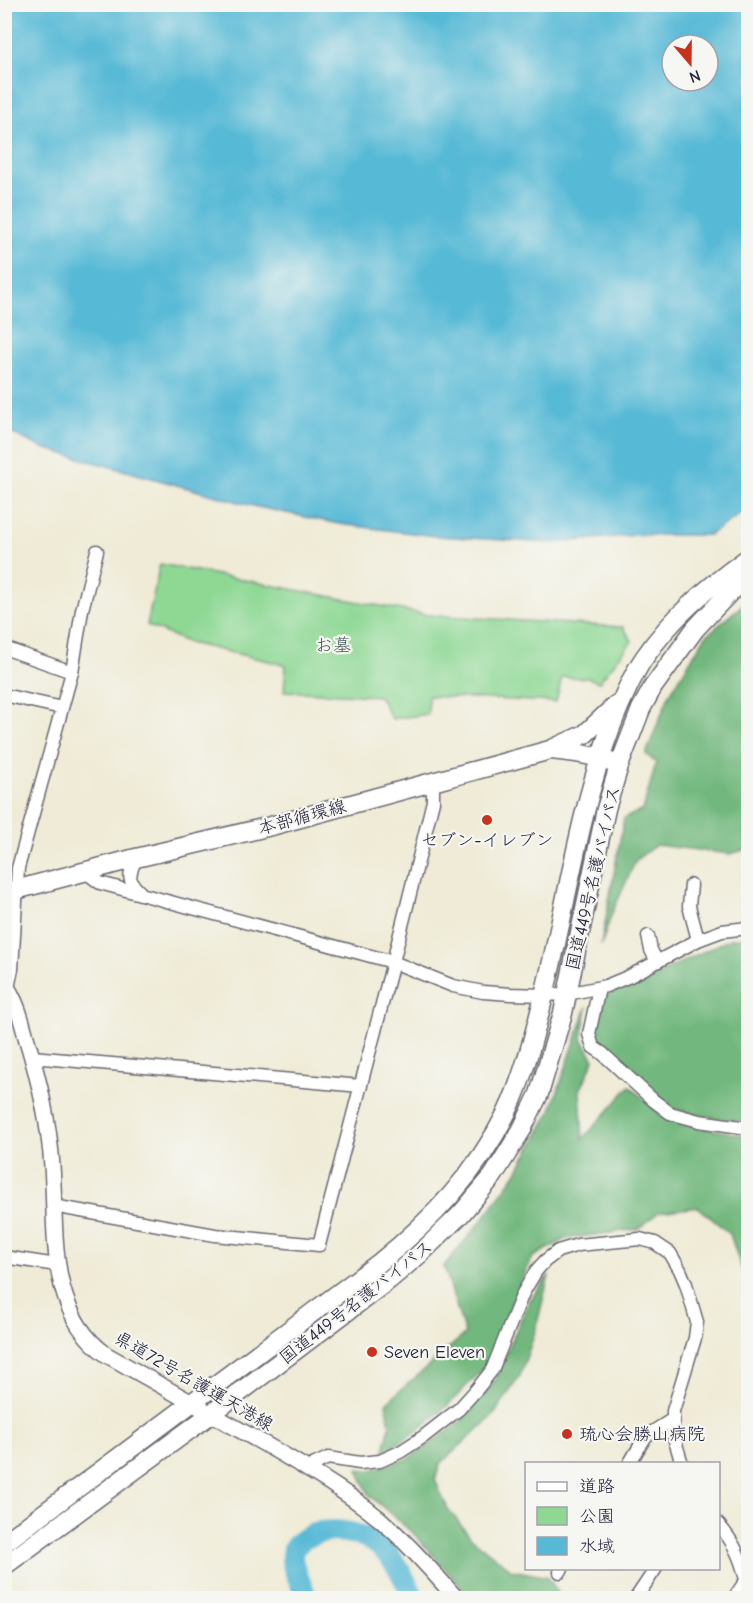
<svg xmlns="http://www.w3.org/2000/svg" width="753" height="1603" font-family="'Comic Neue','Klee One',sans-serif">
	<rect width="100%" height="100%" fill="#f6f6f2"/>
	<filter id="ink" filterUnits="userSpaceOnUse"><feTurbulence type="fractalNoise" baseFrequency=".0167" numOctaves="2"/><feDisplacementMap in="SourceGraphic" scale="12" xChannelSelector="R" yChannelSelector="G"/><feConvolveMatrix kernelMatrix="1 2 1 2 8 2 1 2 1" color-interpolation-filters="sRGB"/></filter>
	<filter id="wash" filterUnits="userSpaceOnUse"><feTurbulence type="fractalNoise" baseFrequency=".008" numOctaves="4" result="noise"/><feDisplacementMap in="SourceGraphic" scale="24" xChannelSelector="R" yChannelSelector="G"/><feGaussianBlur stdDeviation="1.35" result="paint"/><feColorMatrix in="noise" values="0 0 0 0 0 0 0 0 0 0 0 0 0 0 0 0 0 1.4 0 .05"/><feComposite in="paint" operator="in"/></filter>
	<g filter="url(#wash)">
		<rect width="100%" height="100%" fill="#efebd6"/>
		<path fill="#8ed894" stroke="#587d68" stroke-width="1.5" d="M160 564 428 615 623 627 632 641 599 682 588 678 562 677 556 702 428 696V714L392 719 379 696 284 691 286 665 189 643 147 625Z"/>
		<path fill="#72b87e" stroke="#4a6d5c" stroke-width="1.5" d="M748 600V849L730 854 656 845 636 860 612 913 601 945 624 818 643 810 656 763 646 754 669 695 705 637Z
			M732 938H748V1122L694 1115 669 1107 596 1038 595 1028 606 995 642 981Z
			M587 1007 582 1039 594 1059 580 1091 583 1139 630 1086 662 1116 684 1124 748 1136V1288L730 1234 698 1207 659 1212 638 1229 565 1239 533 1257 514 1297 487 1365 445 1408 418 1430 383 1454 390 1425 386 1403 465 1334 444 1266 483 1219 515 1175 550 1113Z
			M549 1275 535 1332 520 1376 493 1416 440 1464 435 1480 448 1509 471 1538 512 1570 548 1577 561 1598H471L416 1536 369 1495 358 1469 371 1470 408 1459 458 1424 494 1382 528 1303Z"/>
		<path fill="#57b9d6" stroke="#3c6e88" stroke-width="1.5" fill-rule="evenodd" d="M5 4 748 5V509L709 535H635L551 543 436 536 339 524 253 506 43 448 5 430ZM672 45H708V81H672Z"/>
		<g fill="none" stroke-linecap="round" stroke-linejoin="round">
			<path stroke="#57b9d6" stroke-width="22" d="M306 1598C303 1585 291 1568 292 1555 292 1547 302 1539 309 1536 321 1530 332 1530 345 1532 352 1533 360 1535 367 1538 390 1549 404 1577 414 1598"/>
		</g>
	</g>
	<g filter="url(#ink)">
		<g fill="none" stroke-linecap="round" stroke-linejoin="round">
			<g stroke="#6a6871" stroke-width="15">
				<path id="minor" d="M4 648 72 672
					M4 695 62 708
					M136 858C129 875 126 880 141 893
					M84 871 100 883 393 962 453 986 483 992 511 994 544 995 567 994 606 986 630 976 698 940 722 931 748 928
					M691 885 689 906 698 940
					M648 936 651 950 657 962
					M8 988 12 969 18 868 72 672 82 610 97 551
					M599 988 589 1034 593 1047 602 1053 653 1100 670 1113 699 1121 748 1128
					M32 1057 361 1086
					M53 1206 215 1235 319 1245 393 962 433 801V781
					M4 1257 57 1265
					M629 1464 646 1436 673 1419
					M307 1469 313 1465 328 1458 360 1463 380 1461 400 1452 423 1437 459 1409 477 1389 492 1370 523 1293 536 1271 545 1261 558 1251 578 1245 640 1239 655 1243 670 1253 680 1270 686 1284 697 1322 695 1338 673 1411V1434L682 1464
					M718 1524C736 1544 743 1563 748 1589
					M560 1572 562 1568
					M636 1598 656 1568
					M734 1598 747 1579"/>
			</g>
			<g stroke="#6a6871" stroke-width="18">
				<path id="major" d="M4 983C16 999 21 1018 26 1037 39 1079 49 1122 52 1166 57 1231 46 1312 107 1355 161 1386 216 1416 270 1447 311 1471 355 1496 391 1529 414 1550 435 1574 456 1598"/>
			</g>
			<g stroke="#6a6871" stroke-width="21">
				<path id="highway" d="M552 749 585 734 617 704
					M4 893 136 858 271 826 550 750C570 752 591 754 610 762
					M4 1543 379 1263C432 1220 476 1174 507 1112 524 1077 536 1029 545 991 567 903 579 812 611 727 620 704 630 679 644 658 672 617 709 586 748 558
					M4 1566 211 1414 390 1279 422 1252 461 1214 493 1176 521 1131 539 1094 563 1013 606 809 619 766 641 709 653 687 695 629 730 592 748 579"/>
			</g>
			<use href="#minor" stroke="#fff" stroke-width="12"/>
			<use href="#major" stroke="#fff" stroke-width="15"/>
			<use href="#highway" stroke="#fff" stroke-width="18"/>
		</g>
	</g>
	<g fill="#c8321e" stroke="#f6f6f2" stroke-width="2">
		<circle cx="487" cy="820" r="6"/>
		<circle cx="372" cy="1352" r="6"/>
		<circle cx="567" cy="1434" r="6"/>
	</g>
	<g text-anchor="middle" stroke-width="4.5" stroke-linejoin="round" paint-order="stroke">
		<g font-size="18" fill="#425956" stroke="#f6f6f2">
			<text x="333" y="651">お墓</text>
		</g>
		<g font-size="18" fill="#22223b" stroke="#f6f6f2">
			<text transform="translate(302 817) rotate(-15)" y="6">本部循環線</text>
			<text transform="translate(593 878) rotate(-77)" y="6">国道449号名護バイパス</text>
			<text transform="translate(356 1302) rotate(-38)" y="6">国道449号名護バイパス</text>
			<text transform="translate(194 1381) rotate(30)" y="6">県道72号名護運天港線</text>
		</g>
		<g font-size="18" fill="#22223b" stroke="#f6f6f2" text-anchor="start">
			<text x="487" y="846" text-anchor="middle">セブン-イレブン</text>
			<text x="384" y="1358">Seven Eleven</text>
			<text x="579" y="1440">琉心会勝山病院</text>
		</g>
	</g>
	<rect width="753" height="1603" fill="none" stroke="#f6f6f2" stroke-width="24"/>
	<rect x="525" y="1462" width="195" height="108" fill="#f6f6f2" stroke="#a1a1a9" stroke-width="1.5"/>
	<rect x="537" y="1482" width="30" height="9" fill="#ffffff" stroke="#a1a1a9" stroke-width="1.5"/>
	<text x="579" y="1492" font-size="18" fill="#22223b">道路</text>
	<rect x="537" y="1507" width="30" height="18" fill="#8ed894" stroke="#a1a1a9" stroke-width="1.5"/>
	<text x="579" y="1522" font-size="18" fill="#22223b">公園</text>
	<rect x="537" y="1537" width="30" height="18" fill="#57b9d6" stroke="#a1a1a9" stroke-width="1.5"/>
	<text x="579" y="1552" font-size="18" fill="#22223b">水域</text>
	<g transform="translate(690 63) rotate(160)"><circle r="28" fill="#f6f6f2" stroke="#a1a1a9" stroke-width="1.5"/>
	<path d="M0-4.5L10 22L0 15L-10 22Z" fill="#c8321e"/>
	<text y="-9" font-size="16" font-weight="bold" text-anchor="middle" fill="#22223b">N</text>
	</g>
</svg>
